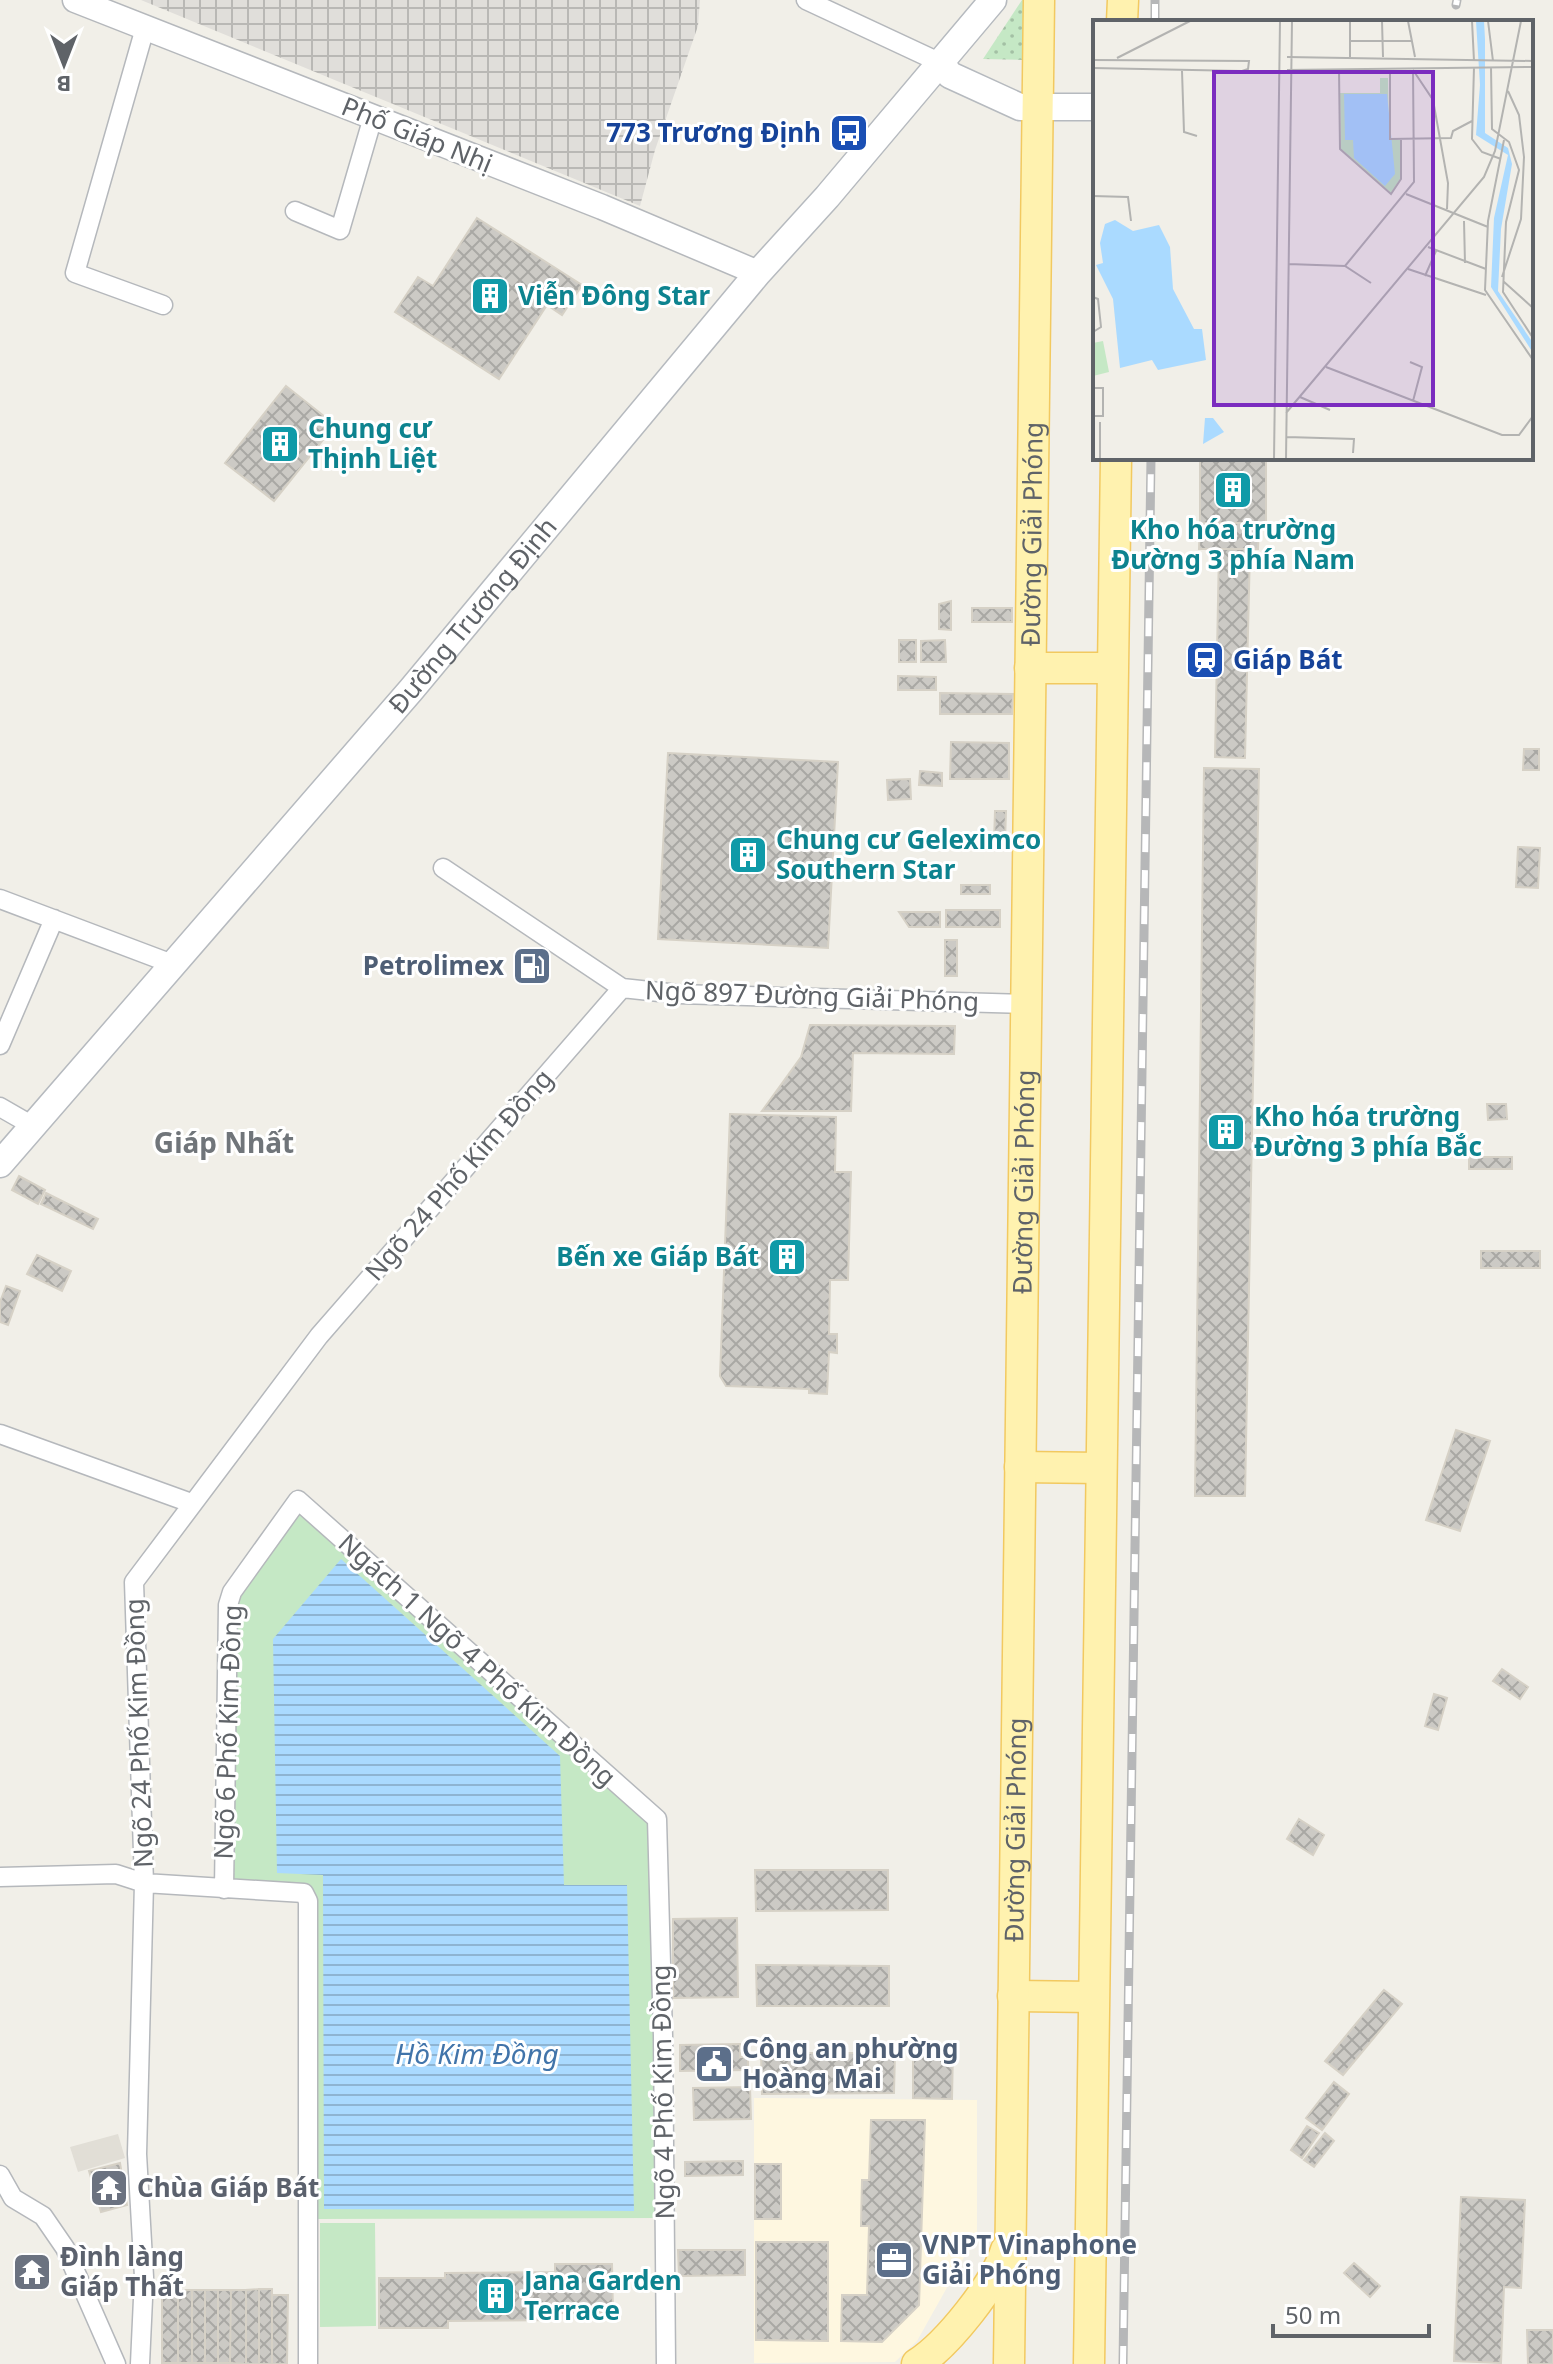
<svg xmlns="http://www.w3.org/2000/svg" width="1553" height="2364" font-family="'Noto Sans',sans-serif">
	<defs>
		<pattern id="industrial-grid" width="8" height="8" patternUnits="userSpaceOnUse" patternTransform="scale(2)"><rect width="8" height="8" fill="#e0deda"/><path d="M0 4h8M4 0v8" fill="none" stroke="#b9b8b5"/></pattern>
		<pattern id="grass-dots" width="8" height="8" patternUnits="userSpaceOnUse" patternTransform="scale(2)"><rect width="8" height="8" fill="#c5e8c5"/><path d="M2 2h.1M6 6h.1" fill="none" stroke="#a3c0a4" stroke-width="1.8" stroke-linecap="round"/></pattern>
		<pattern id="water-rules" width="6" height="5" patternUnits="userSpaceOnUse" patternTransform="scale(2)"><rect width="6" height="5" fill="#aadaff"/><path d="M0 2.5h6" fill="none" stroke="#8eb4d2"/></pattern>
		<pattern id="building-cross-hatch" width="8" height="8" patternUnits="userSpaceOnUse" patternTransform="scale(2)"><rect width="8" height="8" fill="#cccac5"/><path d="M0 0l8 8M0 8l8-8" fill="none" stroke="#a9a8a4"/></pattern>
	</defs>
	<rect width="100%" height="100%" fill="#f1efe8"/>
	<path fill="#fef7e0" d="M754 2098 977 2100V2234L917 2341 895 2362 754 2363Z"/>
	<path fill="url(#industrial-grid)" d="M141 0H700L698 26 655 150 640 206Z"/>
	<path fill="#e1ded6" d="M118 2134 125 2158 78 2172 70 2147Z"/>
	<path fill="url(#grass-dots)" d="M1022 0H1025L1024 60 983 59Z"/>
	<path fill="#c5e8c5" d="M300 1508 650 1822 657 2218 313 2219V1896L230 1883 233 1604Z
		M320 2223H375L376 2326 320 2327Z"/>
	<path fill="url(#water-rules)" d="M341 1559 560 1756 564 1885H627L634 2211 324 2209 323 1875 277 1873 273 1639Z"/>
	<path fill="url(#building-cross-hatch)" stroke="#d6d1c6" stroke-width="2" d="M477 218 582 285 562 315 547 305 499 379 395 312 418 277 433 286Z
		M286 386 335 425 274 501 225 463Z
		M1200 458H1266V523H1200Z
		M1200 523H1259L1258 549H1199Z
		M1219 549H1250L1245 758 1215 757Z
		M951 601V630L939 629V604Z
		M972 608H1012V622H972Z
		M899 640H916V662H899Z
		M945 640 946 662H921V641Z
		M898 676 936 677V690H898Z
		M940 693 1013 694 1012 714H940Z
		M951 742 1009 743V779H950Z
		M1524 749H1539V770H1523Z
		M668 753 838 762 828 948 658 939Z
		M1204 768 1259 769 1245 1496H1195Z
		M920 771 942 773V786L919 785Z
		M910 779 911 799 888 800 887 780Z
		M995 811H1006L1005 842 994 841Z
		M1518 847 1540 848 1538 888 1516 887Z
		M961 885H990V894H961Z
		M946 910H1000V927H946Z
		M899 912H940V927H909Z
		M945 940H957V976H945Z
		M810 1025 955 1026 954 1054 853 1053 851 1111H762L801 1057Z
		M1487 1104H1506L1507 1119 1488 1120Z
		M730 1114 836 1117 835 1172H851L848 1280H830L829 1334H837V1353L829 1352 827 1394 809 1393V1389L726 1386 720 1376Z
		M1469 1157H1512V1169H1469Z
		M19 1176 45 1190 38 1204 12 1190Z
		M46 1193 98 1219 93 1229 41 1204Z
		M1481 1251H1540V1268H1481Z
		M37 1255 71 1271 62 1291 27 1274Z
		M6 1286 20 1291 8 1325 0 1322V1302Z
		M1456 1430 1490 1441 1460 1531 1426 1520Z
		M1502 1669 1528 1687 1520 1699 1493 1681Z
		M1434 1694 1447 1698 1438 1730 1425 1726Z
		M1299 1819 1324 1835 1313 1855 1287 1839Z
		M755 1870H888V1910L756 1911Z
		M737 1918 738 1997 673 1998V1919Z
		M756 1965 889 1966V2006H757Z
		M1384 1990 1402 2004 1343 2075 1325 2061Z
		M740 2044V2057H748V2070L680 2071V2045Z
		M913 2048 953 2049 952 2099 913 2098Z
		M761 2053H895L894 2093 762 2094Z
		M1334 2082 1349 2094 1322 2130 1306 2118Z
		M750 2087 751 2119 694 2120 693 2088Z
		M871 2120H925L919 2305 882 2342 841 2341 842 2295H867L869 2226H861L862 2180H869Z
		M1307 2126 1319 2133 1302 2158 1291 2150Z
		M1325 2133 1334 2141 1314 2167 1304 2160Z
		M743 2161V2175L685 2176V2162Z
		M120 2163 127 2205 101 2212 89 2171Z
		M755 2164H781V2219H755Z
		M1461 2197 1525 2200 1521 2288 1504 2287 1501 2363 1454 2361Z
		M756 2242H828V2341L756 2340Z
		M678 2250H745V2275L679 2276Z
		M1354 2263 1380 2286 1370 2297 1344 2273Z
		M555 2264H612L613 2313H559V2320L448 2321V2328H379V2278H445V2273L555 2272Z
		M259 2289H272V2364H259Z
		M259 2289V2364H246V2290Z
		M162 2290H178V2363H162Z
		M178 2290H192V2363H178Z
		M192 2290H205V2363H192Z
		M205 2290H218V2363H205Z
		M218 2290H231L230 2363H218Z
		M231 2290H246V2364L230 2363Z
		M272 2295H288L287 2364H272Z
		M1527 2330H1553V2364H1528Z"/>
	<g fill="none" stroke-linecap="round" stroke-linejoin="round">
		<g stroke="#b5b8bc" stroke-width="21">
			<path id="minor" d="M806 0 941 63
				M145 28 75 273 163 305
				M295 211 340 230 373 117
				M443 868 622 988 678 994 1026 1004
				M0 899 175 965
				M0 1045 54 919
				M0 1107 33 1126
				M0 1434 191 1503
				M0 1877 116 1874 144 1883 304 1893 308 1901V2364
				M224 1889 228 1605 232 1592 298 1500 657 1819 663 2036 666 2364
				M0 2175 13 2198 43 2216 65 2248 116 2364
				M140 2364 144 2277 137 2154 144 1883 134 1582 319 1336 622 988"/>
		</g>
		<g stroke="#b5b8bc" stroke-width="27">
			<path id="tertiary" d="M75 0 602 207 758 273"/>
		</g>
		<g stroke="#b6babf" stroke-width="29">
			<g id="secondary">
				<path d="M941 63 950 75 1020 107H1095"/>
				<path id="s1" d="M0 1164 411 690 758 273 827 197 993 0"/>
			</g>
		</g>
		<g stroke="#f2c960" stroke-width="33">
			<g id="primary">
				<path d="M1122 22 1123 0"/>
				<path d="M1030 668H1112"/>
				<path d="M1020 1467 1100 1468"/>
				<path d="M1013 1996 1093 1997"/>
				<path d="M917 2364C947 2345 996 2284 1006 2250"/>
				<path id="s2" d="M1009 2364 1039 0"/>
				<path d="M1089 2364 1116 458"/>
			</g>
		</g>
		<use href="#minor" stroke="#fff" stroke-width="18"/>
		<use href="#tertiary" stroke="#fff" stroke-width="24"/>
		<use href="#secondary" stroke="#fff" stroke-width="26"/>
		<use href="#primary" stroke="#fff2af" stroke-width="30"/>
		<g stroke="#b6b7b8" stroke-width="9">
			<path id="rail" d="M1456 5 1457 0
				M1155 22V0
				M1123 2364 1151 458"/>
		</g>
		<use href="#rail" stroke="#fff" stroke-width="6" stroke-dasharray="18" stroke-linecap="butt"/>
	</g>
	<defs>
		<g id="bus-square" transform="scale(2)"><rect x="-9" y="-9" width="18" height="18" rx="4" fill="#1a4fb4" stroke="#fff"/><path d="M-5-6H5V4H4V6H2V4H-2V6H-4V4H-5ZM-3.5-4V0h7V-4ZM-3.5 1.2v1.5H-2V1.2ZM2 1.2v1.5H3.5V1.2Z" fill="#fff"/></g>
		<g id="building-square" transform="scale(2)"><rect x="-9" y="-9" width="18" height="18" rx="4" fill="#0f9aa8" stroke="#fff"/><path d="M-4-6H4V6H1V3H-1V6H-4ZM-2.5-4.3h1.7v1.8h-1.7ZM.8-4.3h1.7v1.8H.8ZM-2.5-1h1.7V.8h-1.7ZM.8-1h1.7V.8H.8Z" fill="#fff"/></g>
		<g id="station-square" transform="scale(2)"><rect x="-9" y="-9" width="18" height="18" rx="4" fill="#1a4fb4" stroke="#fff"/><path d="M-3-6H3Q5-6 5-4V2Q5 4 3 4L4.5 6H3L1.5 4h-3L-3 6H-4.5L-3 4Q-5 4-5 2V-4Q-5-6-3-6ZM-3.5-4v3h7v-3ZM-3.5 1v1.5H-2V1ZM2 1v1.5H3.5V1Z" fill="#fff"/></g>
		<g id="fuel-square" transform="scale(2)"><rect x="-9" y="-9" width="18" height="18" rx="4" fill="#5c6f8a" stroke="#fff"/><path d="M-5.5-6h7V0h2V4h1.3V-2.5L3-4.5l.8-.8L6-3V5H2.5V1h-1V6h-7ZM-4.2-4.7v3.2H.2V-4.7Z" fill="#fff"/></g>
		<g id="civic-square" transform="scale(2)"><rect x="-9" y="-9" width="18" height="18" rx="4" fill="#5c6f8a" stroke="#fff"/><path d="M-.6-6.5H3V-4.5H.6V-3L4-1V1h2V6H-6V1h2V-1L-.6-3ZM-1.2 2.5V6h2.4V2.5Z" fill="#fff"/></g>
		<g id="temple-square" transform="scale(2)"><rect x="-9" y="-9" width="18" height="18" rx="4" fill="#6b7280" stroke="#fff"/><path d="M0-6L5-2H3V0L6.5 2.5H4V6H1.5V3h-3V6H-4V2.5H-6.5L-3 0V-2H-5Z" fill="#fff"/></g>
		<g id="office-square" transform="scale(2)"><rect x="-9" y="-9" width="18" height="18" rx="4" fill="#5c6f8a" stroke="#fff"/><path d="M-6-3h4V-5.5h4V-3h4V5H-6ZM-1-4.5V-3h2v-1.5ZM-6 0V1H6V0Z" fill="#fff"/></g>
	</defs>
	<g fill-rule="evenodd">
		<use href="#bus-square" x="849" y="133"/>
		<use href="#building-square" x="490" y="296"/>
		<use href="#building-square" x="280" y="444"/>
		<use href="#building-square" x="1233" y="490"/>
		<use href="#station-square" x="1205" y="660"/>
		<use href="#building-square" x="748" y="855"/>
		<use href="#fuel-square" x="532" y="966"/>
		<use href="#building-square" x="1226" y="1132"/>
		<use href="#building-square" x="787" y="1257"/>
		<use href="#civic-square" x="714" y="2064"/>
		<use href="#temple-square" x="109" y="2188"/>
		<use href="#office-square" x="894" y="2260"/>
		<use href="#temple-square" x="32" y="2272"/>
		<use href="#building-square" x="496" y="2296"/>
	</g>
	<g text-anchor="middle" stroke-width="6" stroke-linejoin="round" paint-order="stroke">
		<g font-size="26" font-weight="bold" fill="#164399" stroke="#fff" text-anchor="end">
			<text x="821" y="142">773 Trương Định</text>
			<text x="1233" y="669" text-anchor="start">Giáp Bát</text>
		</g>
		<g font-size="26" fill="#5f6368" stroke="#fff">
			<text transform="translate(417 135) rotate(22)" y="9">Phố Giáp Nhị</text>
			<text dy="9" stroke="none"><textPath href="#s2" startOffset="1830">Đường Giải Phóng</textPath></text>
			<text dy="9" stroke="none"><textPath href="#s1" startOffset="724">Đường Trương Định</textPath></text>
			<text transform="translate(812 996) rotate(2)" y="9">Ngõ 897 Đường Giải Phóng</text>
			<text transform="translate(459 1175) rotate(-49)" y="9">Ngõ 24 Phố Kim Đồng</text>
			<text dy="9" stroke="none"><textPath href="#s2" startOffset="1182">Đường Giải Phóng</textPath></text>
			<text transform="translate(477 1660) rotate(42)" y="9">Ngách 1 Ngõ 4 Phố Kim Đồng</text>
			<text transform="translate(228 1732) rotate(-88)" y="9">Ngõ 6 Phố Kim Đồng</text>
			<text transform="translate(139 1733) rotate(-92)" y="9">Ngõ 24 Phố Kim Đồng</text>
			<text dy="9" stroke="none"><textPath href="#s2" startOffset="534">Đường Giải Phóng</textPath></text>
			<text transform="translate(663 2092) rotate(-91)" y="9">Ngõ 4 Phố Kim Đồng</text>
		</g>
		<g font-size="26" font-weight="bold" fill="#0d838f" stroke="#fff" text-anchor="start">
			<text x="518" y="305">Viễn Đông Star</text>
			<text x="308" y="438">Chung cư<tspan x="308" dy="30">Thịnh Liệt</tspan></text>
			<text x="1233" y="539" text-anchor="middle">Kho hóa trường<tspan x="1233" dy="30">Đường 3 phía Nam</tspan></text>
			<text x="776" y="849">Chung cư Geleximco<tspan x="776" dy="30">Southern Star</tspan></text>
			<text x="1254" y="1126">Kho hóa trường<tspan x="1254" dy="30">Đường 3 phía Bắc</tspan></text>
			<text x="759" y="1266" text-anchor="end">Bến xe Giáp Bát</text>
			<text x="524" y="2290">Jana Garden<tspan x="524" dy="30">Terrace</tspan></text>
		</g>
		<g font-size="26" font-weight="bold" fill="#4e5e75" stroke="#fff" text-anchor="start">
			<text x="504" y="975" text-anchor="end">Petrolimex</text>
			<text x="742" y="2058">Công an phường<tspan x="742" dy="30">Hoàng Mai</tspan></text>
			<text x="922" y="2254">VNPT Vinaphone<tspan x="922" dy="30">Giải Phóng</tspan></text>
		</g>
		<g font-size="26" font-weight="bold" fill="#5b616d" stroke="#fff" text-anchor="start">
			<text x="137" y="2197">Chùa Giáp Bát</text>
			<text x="60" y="2266">Đình làng<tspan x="60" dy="30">Giáp Thất</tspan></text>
		</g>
		<g font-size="28" font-weight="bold" fill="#70757a" stroke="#fff">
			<text x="224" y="1153">Giáp Nhất</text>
		</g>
		<g font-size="28" font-style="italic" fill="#4174aa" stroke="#fff">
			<text x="477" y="2064">Hồ Kim Đồng</text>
		</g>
	</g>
	<g transform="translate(1093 20)">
		<rect width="440" height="440" fill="#f1efe8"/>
		<path d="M287 58H295L296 118 308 120 307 159 298 173 248 129 247 73H287ZM10 321 16 352 0 356V323Z" fill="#c5e8c5"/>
		<path d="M383 1H391L392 19V113L415 128 419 144 408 209 405 271 440 323V333L398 267 401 198 415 135 383 115 387 65ZM251 74H294L302 154 292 166 261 138 260 120H252ZM22 200 40 211 66 205 77 227 80 269 101 309H109L113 340 65 350 59 340 27 348 20 279 3 245 10 243 7 223 12 204ZM112 398H120L131 412 110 424Z" fill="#aadaff"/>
		<path fill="none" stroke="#b3b3b1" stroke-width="2" d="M257 1V37M289 1 290 37M315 1 322 37M379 1 381 41M395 1 400 41M257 21H319M194 37 440 41M24 38 97 1M0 40 156 41 155 49 149 51 0 48M381 47 379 119 389 132 408 139M398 47 399 109 416 122 426 150 413 202 410 272 440 318M194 50 440 47M246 50 247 129 298 174 308 159V119M297 50V119L358 118 360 111 379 101M320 50 340 80 355 163 354 189M89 51 91 112 104 116M411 120 395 201 392 270 440 340M313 174 395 207M0 176 35 177 38 201M371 201 372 243M335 227 393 249M195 244 252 246 278 263M252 246 321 162 320 50M315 249 393 275M332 256 343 231M409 257 428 199 431 137 426 95 415 71M410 261 440 288M0 277 5 279 8 307 0 312M317 342 329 347 320 381M233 347 409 415H426L440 396M0 368H10V396H0M207 377 237 390M193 393 391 157 402 131 428 1M194 417 261 419 260 433M7 439V402M181 439 187 1M193 439 199 1"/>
		<path fill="#7b2cbf" fill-opacity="0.15" stroke="#7b2cbf" stroke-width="4" d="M121 52H340V385H121Z"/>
		<rect width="440" height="440" fill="none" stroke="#5f6368" stroke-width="4"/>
	</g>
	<g transform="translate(64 64) rotate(180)" stroke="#ffffff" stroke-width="6" paint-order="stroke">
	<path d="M0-6L14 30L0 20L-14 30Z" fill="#5f6368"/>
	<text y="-12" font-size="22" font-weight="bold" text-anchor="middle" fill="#5f6368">B</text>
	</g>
	<path d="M1273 2324v12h156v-12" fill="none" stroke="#5f6368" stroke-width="4"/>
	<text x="1285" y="2324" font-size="24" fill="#5f6368" stroke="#ffffff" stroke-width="6" paint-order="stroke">50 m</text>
</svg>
